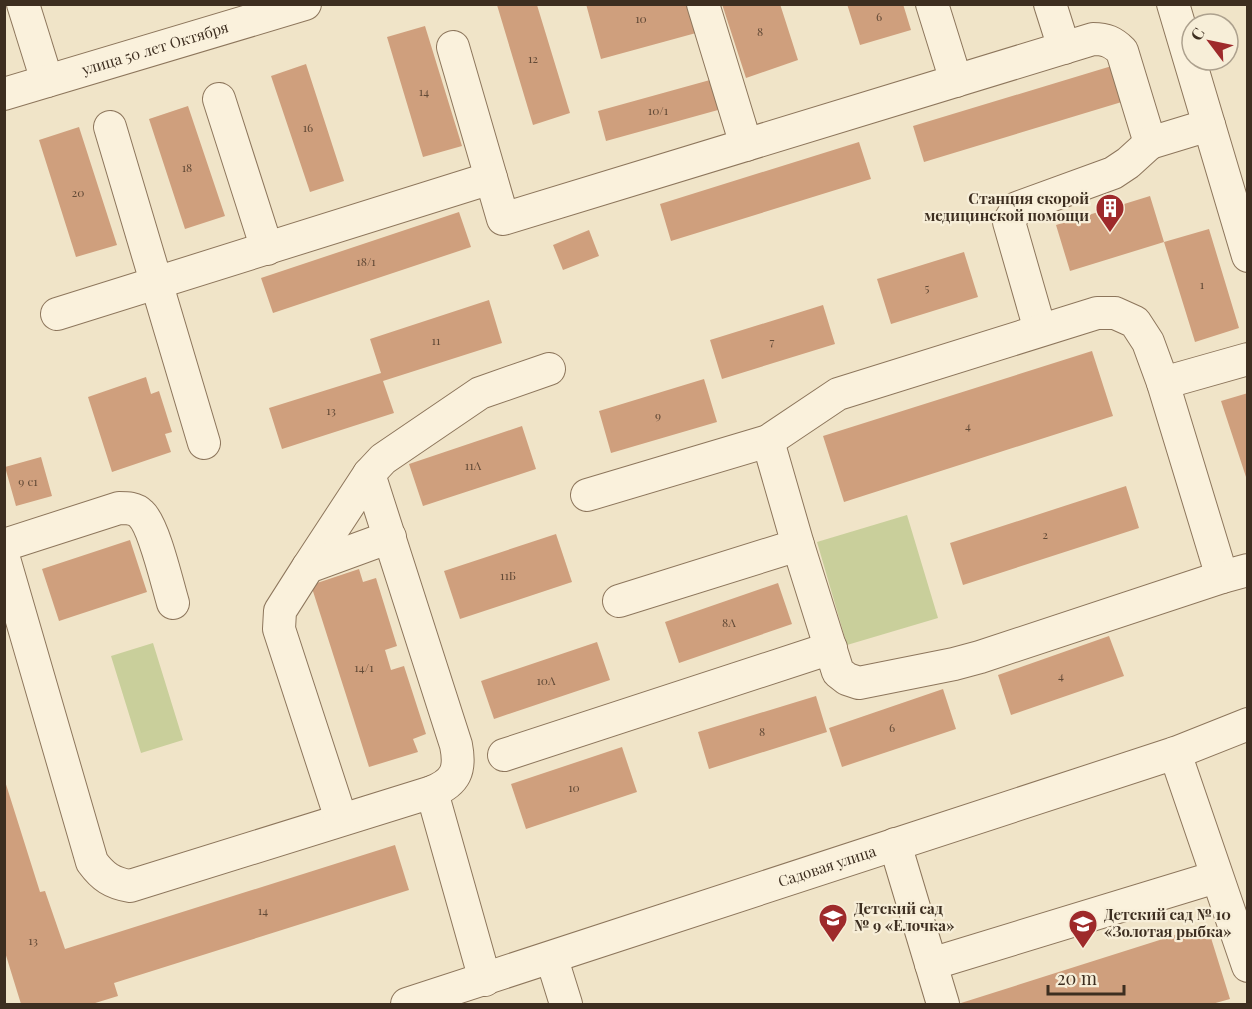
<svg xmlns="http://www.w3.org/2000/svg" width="1252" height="1009" font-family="'Playfair Display',serif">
	<rect width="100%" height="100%" fill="#f0e4c8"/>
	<path fill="#c9cf9b" d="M907 515 938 618 847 645 817 542Z
		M153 643 183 740 141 753 111 656Z"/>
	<path fill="#cf9f7d" d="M586 4H688L696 33 601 59Z
		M722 4H780L798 60 746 78Z
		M847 4H903L911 30 860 45Z
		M497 5H537L570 113 533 125Z
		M425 26 462 146 423 157 387 37Z
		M306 64 344 181 310 192 271 76Z
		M1115 65 1125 101 924 162 913 126Z
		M710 80 718 110 606 141 598 111Z
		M188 106 225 216 185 229 149 119Z
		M79 127 117 245 76 257 39 140Z
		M859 142 871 179 671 241 660 204Z
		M1150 196 1164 242 1070 271 1056 225Z
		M459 212 471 247 273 313 261 278Z
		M1209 229 1239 328 1195 342 1164 242Z
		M589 230 599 256 563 270 553 245Z
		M964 252 978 297 891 324 877 279Z
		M489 300 502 343 383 381 394 413 282 449 269 408 381 373 370 339Z
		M823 305 835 344 722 379 710 340Z
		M1092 351 1113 416 844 502 823 436Z
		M146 377 151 394 159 391 172 432 165 434 171 452 112 472 88 397Z
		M704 379 717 422 611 453 599 411Z
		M1248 393V480H1247L1221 401Z
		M522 426 536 469 423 506 409 464Z
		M41 457 52 496 16 506 5 467Z
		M1126 486 1139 528 963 585 950 543Z
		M556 534 572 582 460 619 444 571Z
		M130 540 147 592 59 621 42 569Z
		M359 569 363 582 376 578 397 646 385 650 391 670 404 666 426 734 413 739 418 752 369 767 311 585Z
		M778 583 792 624 679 663 665 622Z
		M1109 636 1124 676 1011 715 998 675Z
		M597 642 610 680 494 719 481 681Z
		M943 689 956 729 842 767 829 728Z
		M816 696 827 732 709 769 698 732Z
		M622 747 637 792 526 829 511 784Z
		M4 778 40 892 45 891 65 949 395 845 409 890 114 983 118 996 92 1004H21L4 949Z
		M1207 925 1230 999 1212 1004H962L961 1003Z"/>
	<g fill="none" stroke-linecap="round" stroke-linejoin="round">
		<g stroke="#8d765c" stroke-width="34">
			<g id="minor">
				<path d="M23 4 47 81"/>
				<path d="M703 4 746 145"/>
				<path d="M932 4 956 81"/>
				<path d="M1050 4 1064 48"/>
				<path d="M1173 4 1248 256"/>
				<path d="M453 47 503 219 1093 39C1106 39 1113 42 1122 51L1150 143 1209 125"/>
				<path id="s1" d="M4 94 305 4"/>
				<path d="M219 99 267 249"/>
				<path d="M110 127 204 443"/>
				<path d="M57 314 491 178"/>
				<path d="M1040 330 1009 222 1017 208 1113 173 1128 163 1150 143"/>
				<path d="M1163 383 1248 359"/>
				<path d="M369 474 456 745C461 770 456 782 432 792"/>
				<path d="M587 495 768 441 838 394 1097 313H1115L1135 322 1148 342 1163 383 1222 577 1248 570"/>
				<path d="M4 545 119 508C127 508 135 508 141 514 154 526 167 583 173 603"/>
				<path d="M798 545 838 672 847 679 859 683 954 664 980 657 1222 577"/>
				<path d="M5 562 92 862C103 877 112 883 130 886L432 792 485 980"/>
				<path d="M308 567 369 474 383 459 480 393 549 369"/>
				<path d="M619 601 798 545 768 441"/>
				<path d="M1175 753 1248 966"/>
				<path d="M504 755 831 648"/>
				<path d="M341 819 279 629 280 611 308 567 390 537"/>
				<path d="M895 844 943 1004"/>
				<path d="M552 959 566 1004"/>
				<path d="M931 964 1216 877"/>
				<path id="s2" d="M407 1004 1175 753 1248 724"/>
			</g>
		</g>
		<use href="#minor" stroke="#faf1dc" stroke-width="32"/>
	</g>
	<defs>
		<g id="building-pin" transform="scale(1.5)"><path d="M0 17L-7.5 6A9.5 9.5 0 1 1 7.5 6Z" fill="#9e2a2b" stroke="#f7eed8"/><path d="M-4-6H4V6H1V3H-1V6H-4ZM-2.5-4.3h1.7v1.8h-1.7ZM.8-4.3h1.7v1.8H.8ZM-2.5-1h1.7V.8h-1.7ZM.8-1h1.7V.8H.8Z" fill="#fff"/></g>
		<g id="school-pin" transform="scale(1.5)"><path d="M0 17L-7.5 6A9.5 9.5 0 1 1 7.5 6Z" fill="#9e2a2b" stroke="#f7eed8"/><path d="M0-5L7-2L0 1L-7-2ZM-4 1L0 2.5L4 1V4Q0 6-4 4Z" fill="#fff"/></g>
	</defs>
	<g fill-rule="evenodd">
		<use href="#building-pin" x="1110" y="208"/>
		<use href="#school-pin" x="833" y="918"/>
		<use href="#school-pin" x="1083" y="924"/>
	</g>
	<g text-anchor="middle" stroke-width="4.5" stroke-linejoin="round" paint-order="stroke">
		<g font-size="12" fill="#624a37">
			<text x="879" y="21">6</text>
			<text x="641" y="23">10</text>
			<text x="760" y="36">8</text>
			<text x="533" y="63">12</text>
			<text x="424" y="96">14</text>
			<text x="658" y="115">10/1</text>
			<text x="308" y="132">16</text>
			<text x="187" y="172">18</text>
			<text x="78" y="197">20</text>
			<text x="366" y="266">18/1</text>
			<text x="1202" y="289">1</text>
			<text x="927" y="292">5</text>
			<text x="436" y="345">11</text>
			<text x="772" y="346">7</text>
			<text x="331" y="415">13</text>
			<text x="658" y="420">9</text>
			<text x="968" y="430">4</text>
			<text x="473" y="470">11А</text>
			<text x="28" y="486">9 с1</text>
			<text x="1045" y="539">2</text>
			<text x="508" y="580">11Б</text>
			<text x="729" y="627">8А</text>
			<text x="364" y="672">14/1</text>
			<text x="1061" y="680">4</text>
			<text x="546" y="685">10А</text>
			<text x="892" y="732">6</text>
			<text x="762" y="736">8</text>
			<text x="574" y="792">10</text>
			<text x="263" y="915">14</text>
			<text x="33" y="945">13</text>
		</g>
		<g font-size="15" fill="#3d2e20" stroke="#f7eed8">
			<text dy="5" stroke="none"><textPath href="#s1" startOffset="158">улица 50 лет Октября</textPath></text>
			<text dy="5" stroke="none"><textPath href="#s2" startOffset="442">Садовая улица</textPath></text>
		</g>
		<g font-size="15" font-weight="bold" fill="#3d2e20" stroke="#f7eed8" text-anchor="start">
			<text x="1089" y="204" text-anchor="end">Станция скорой<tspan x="1089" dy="17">медицинской помощи</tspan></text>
			<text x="854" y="914">Детский сад<tspan x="854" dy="17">№ 9 «Елочка»</tspan></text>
			<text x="1104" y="920">Детский сад № 10<tspan x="1104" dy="17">«Золотая рыбка»</tspan></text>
		</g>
	</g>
	<rect width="1252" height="1009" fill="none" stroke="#3d2e20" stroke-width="12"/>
	<g transform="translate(1210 42) rotate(302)"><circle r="28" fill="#f7eed8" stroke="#ada18e" stroke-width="1.5"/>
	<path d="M0-4.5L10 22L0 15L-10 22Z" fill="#9e2a2b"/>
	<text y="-9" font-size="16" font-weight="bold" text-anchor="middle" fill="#3d2e20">С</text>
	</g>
	<path d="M1048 985v9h76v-9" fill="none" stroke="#3d2e20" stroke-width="3"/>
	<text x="1057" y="985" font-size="18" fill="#3d2e20" stroke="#f7eed8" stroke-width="4.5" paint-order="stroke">20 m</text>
</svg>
